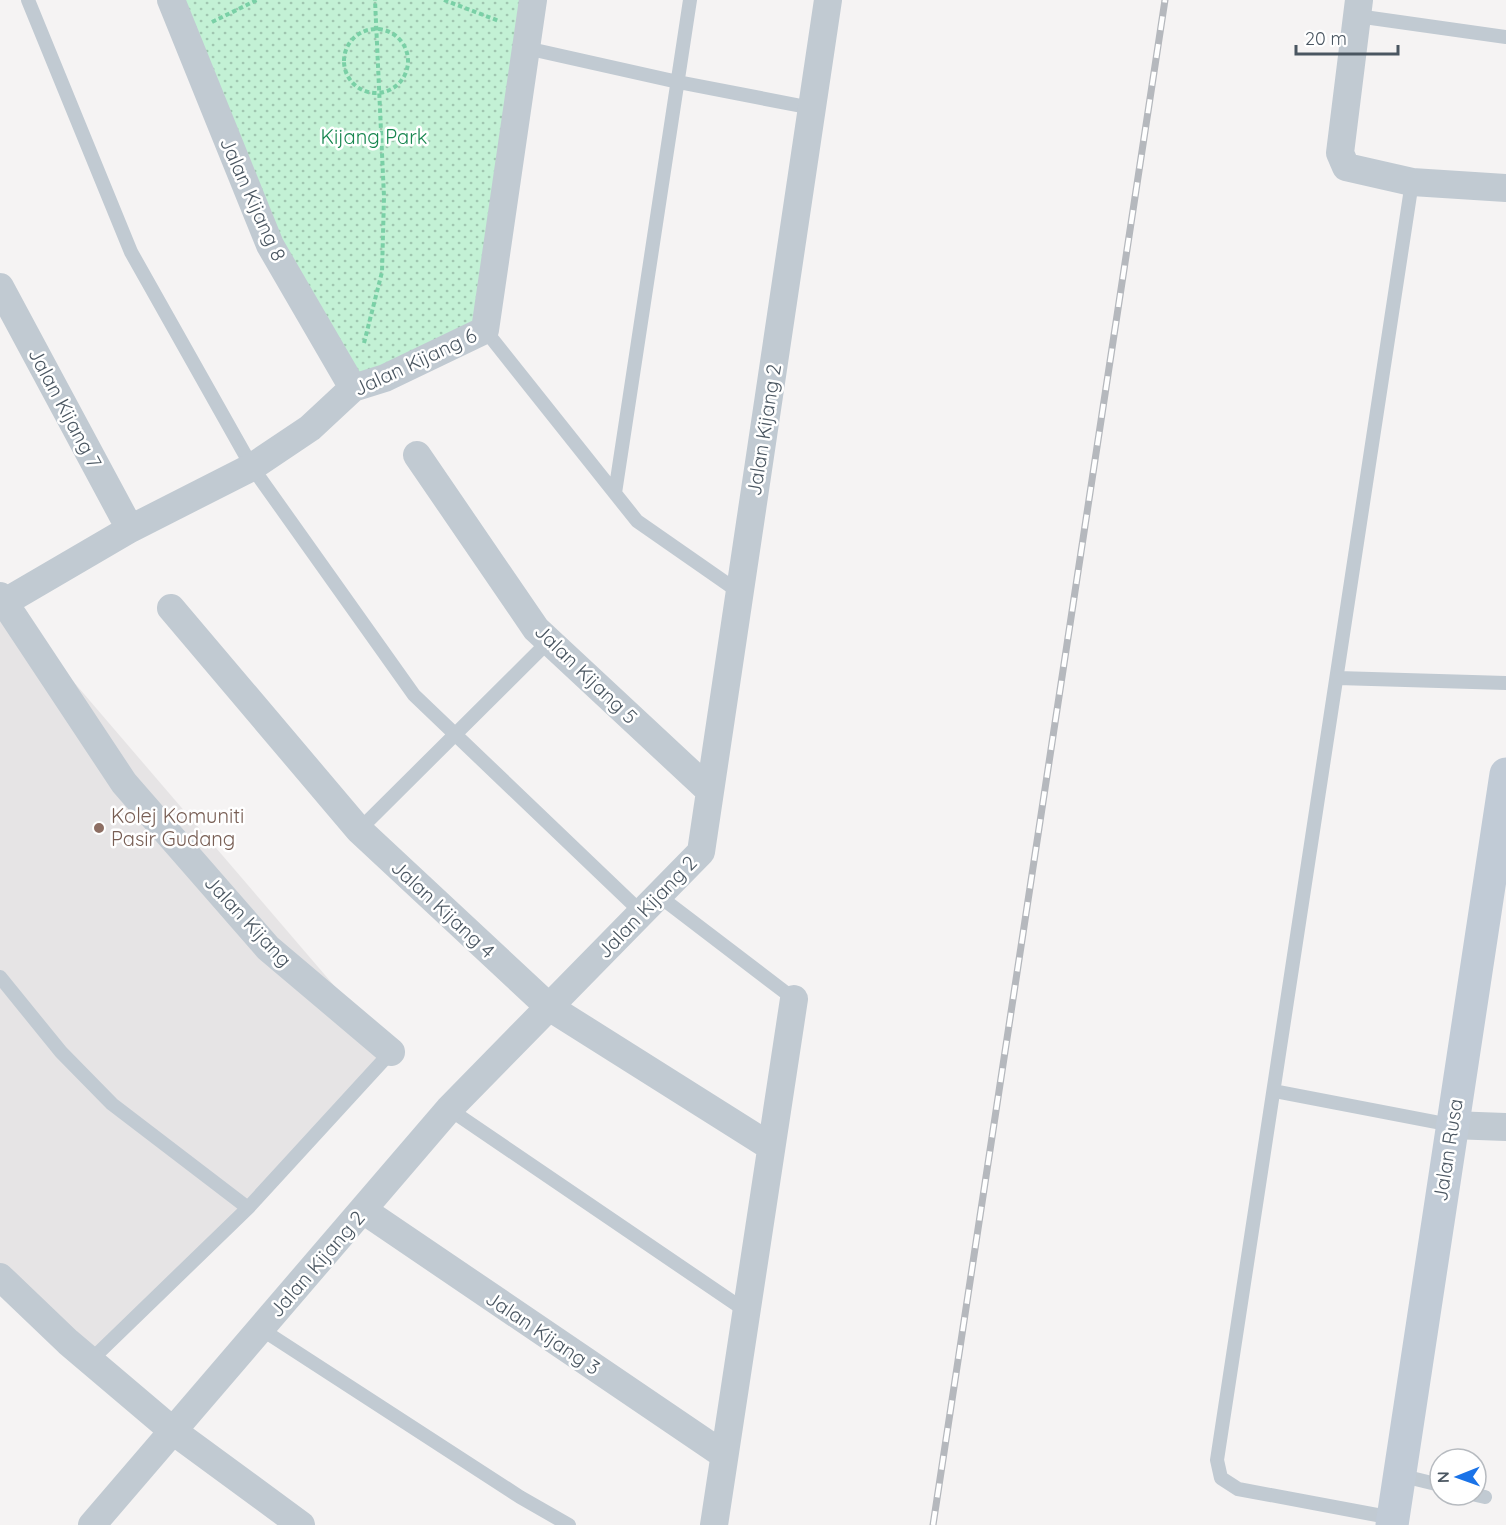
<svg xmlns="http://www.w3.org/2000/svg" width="1506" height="1525" font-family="Quicksand,sans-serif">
	<defs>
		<pattern id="park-dots" width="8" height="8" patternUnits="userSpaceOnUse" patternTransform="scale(1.5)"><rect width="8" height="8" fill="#c3f1d5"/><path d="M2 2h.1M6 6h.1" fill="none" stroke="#a0c6b0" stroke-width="1.8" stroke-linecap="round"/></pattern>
	</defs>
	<rect width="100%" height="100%" fill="#f5f3f3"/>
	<path fill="#e6e4e5" d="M0 596 391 1052 90 1361 0 1277Z"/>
	<path fill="url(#park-dots)" d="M171 0H533L485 330 353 388 270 245Z"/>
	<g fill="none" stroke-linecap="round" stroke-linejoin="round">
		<path stroke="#7ad0a6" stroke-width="4" stroke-dasharray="4.5 3" stroke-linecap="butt" d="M444 0 499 21
			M212 22 257 0
			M344 61a32 32 0 1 1 64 0a32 32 0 1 1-64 0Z
			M364 343 382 272 384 197 375 0"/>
		<path stroke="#c1cad2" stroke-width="14" d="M28 0 131 252 252 467 414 695 641 912
			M1357 16 1506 37
			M526 48 678 82 812 108
			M485 330 637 521 739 592
			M615 493 690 0
			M1338 678 1506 683
			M359 830 550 640
			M659 896 794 999
			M0 977 61 1052 112 1104 248 1208
			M1274 1091 1451 1125
			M449 1109 746 1311
			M261 1329 520 1497 569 1525
			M90 1361 248 1208 391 1052
			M1399 1475 1440 1485
			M1476 1495 1485 1497
			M1393 1518 1238 1489 1221 1478 1217 1460 1412 182"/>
		<path stroke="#c1cad2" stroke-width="28" d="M171 0 270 245 353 388
			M1359 0 1340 153 1346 167 1412 182 1506 188
			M0 287 130 529
			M417 455 536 629 710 791
			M0 596 124 783 268 948 391 1052
			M0 605 130 529 252 467 310 428 353 388 385 378 485 330 533 0
			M171 608 359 830 549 1007 771 1147
			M1451 1125 1506 1127
			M363 1210 724 1455
			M0 1277 68 1342 173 1431 301 1525
			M92 1525 449 1109 701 852 828 0
			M714 1525 794 999"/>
		<path stroke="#c1cbd6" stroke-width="33" d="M1392 1525 1506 774"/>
		<g stroke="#b5b8bd" stroke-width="7">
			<path id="rail" d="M933 1525 1165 0"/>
		</g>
		<use href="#rail" stroke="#fff" stroke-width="4.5" stroke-dasharray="14" stroke-linecap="butt"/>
	</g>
	<circle fill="#8d6e63" stroke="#fff" stroke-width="2" cx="99" cy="828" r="6"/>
	<g text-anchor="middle" stroke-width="5" stroke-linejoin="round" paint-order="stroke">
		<g font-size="20" fill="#17864f" stroke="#fff">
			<text x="374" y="144">Kijang Park</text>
		</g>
		<g font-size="20" fill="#4a5661" stroke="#fff">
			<text transform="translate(253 199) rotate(66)" y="7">Jalan Kijang 8</text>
			<text transform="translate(415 362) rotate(-25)" y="7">Jalan Kijang 6</text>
			<text transform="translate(65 408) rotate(62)" y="7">Jalan Kijang 7</text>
			<text transform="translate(764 430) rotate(-81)" y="7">Jalan Kijang 2</text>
			<text transform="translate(586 674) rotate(44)" y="7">Jalan Kijang 5</text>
			<text transform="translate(647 907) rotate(-46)" y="7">Jalan Kijang 2</text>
			<text transform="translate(443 909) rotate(43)" y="7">Jalan Kijang 4</text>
			<text transform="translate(248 921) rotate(47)" y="7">Jalan Kijang</text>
			<text transform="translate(1448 1150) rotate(-81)" y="7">Jalan Rusa</text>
			<text transform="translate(317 1264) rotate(-49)" y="7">Jalan Kijang 2</text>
			<text transform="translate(543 1333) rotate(34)" y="7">Jalan Kijang 3</text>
		</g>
		<g font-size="20" fill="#785e54" stroke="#fff" text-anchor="start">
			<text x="111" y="823">Kolej Komuniti<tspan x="111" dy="23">Pasir Gudang</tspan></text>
		</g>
	</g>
	<g transform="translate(1458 1477) rotate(269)"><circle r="28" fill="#ffffff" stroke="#b7bbc0" stroke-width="1.5"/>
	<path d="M0-4.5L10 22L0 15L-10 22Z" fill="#1a73e8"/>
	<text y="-9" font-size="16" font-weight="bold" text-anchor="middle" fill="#4a5661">N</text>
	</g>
	<path d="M1296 45v9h102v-9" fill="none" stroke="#4a5661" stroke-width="3"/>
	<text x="1305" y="45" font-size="18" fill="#4a5661" stroke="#ffffff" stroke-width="4.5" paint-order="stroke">20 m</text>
</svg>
